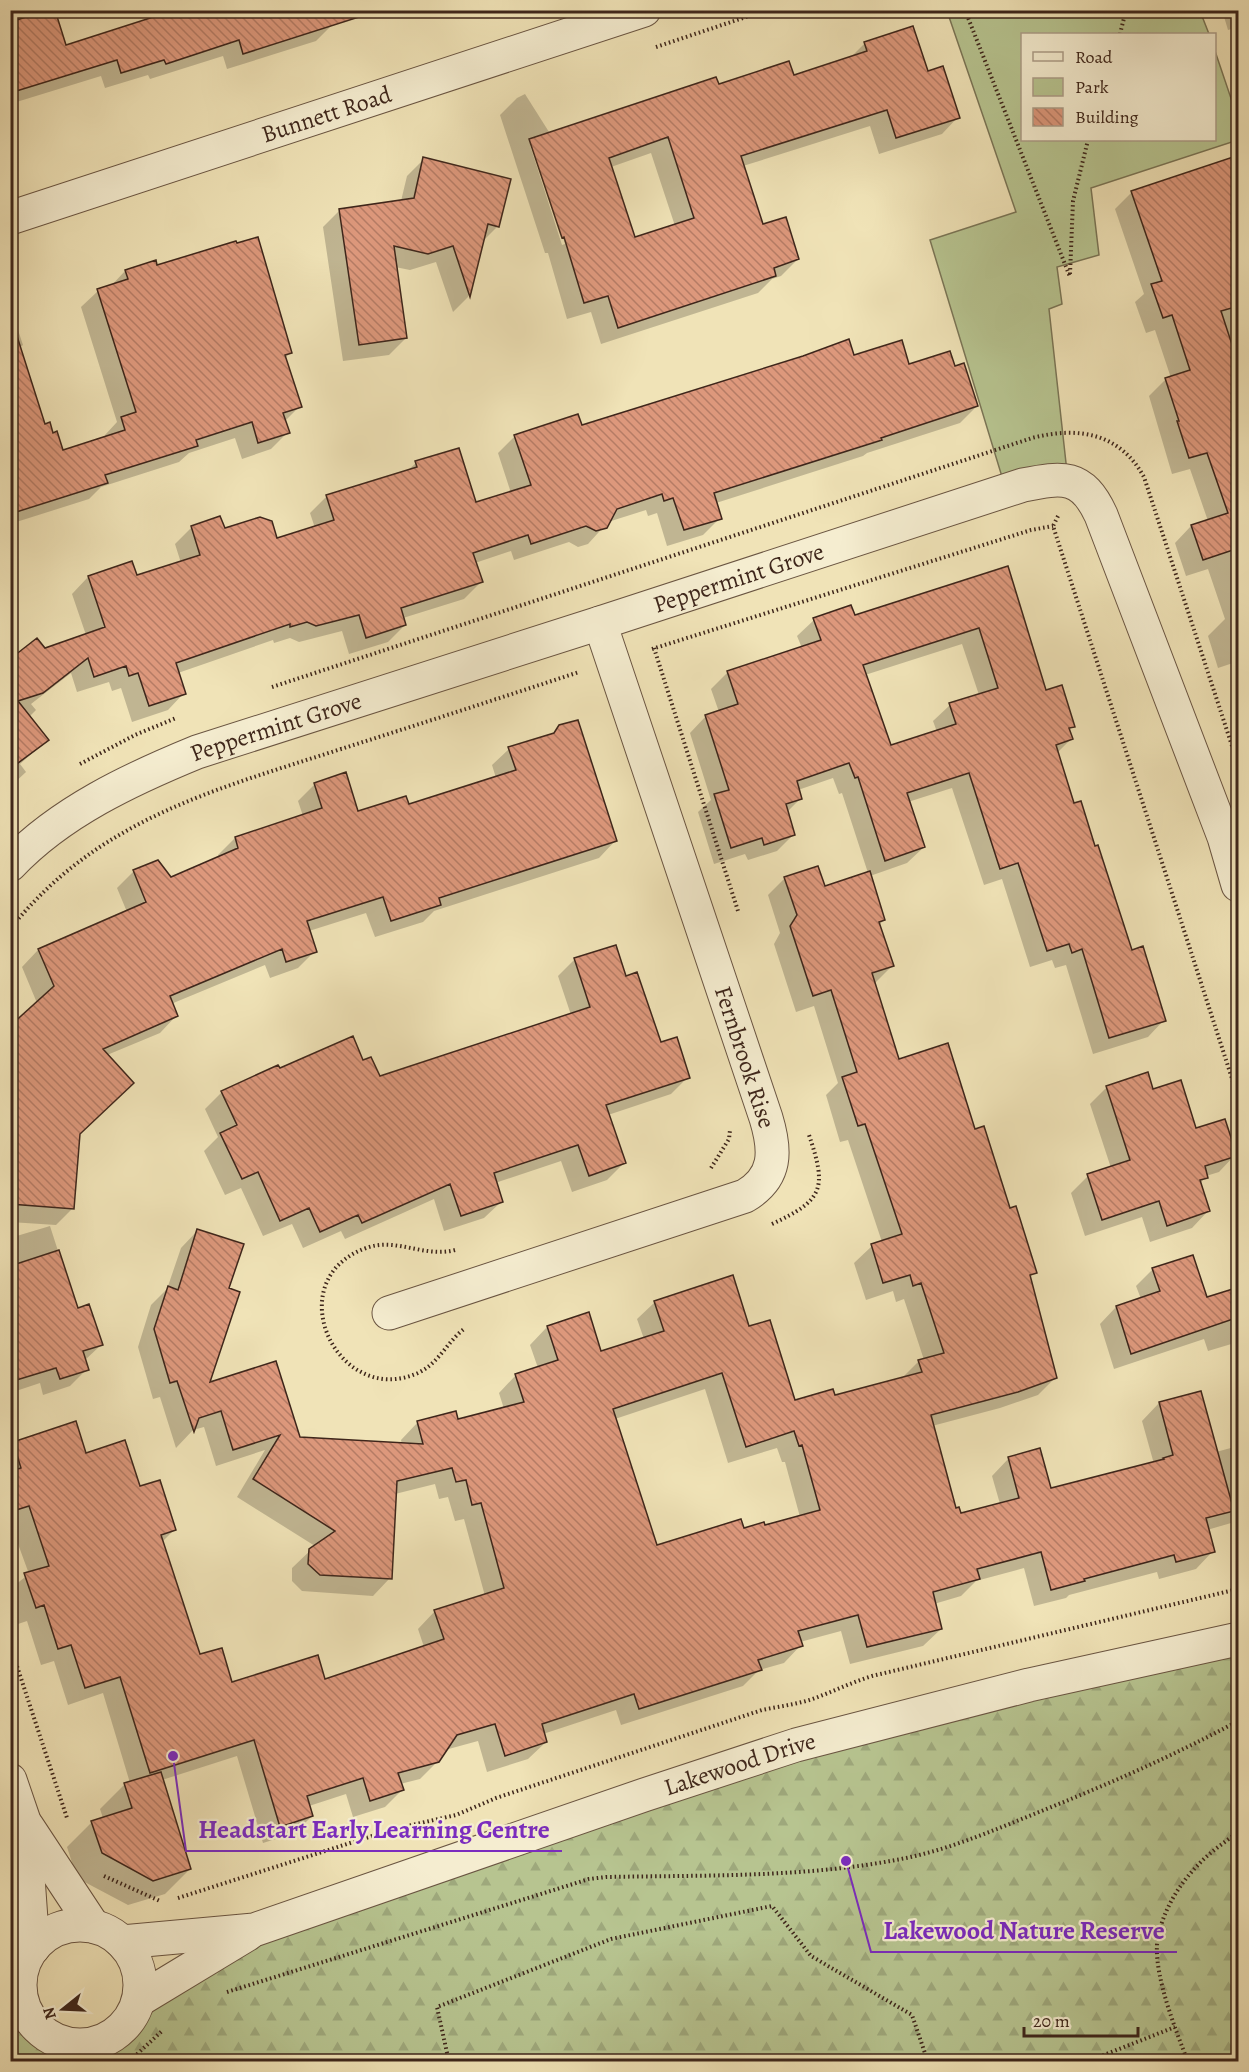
<svg xmlns="http://www.w3.org/2000/svg" width="1249" height="2072" font-family="Alegreya,serif">
	<defs>
		<pattern id="forest-firs" width="22" height="20" patternUnits="userSpaceOnUse" patternTransform="scale(1.5)"><rect width="22" height="20" fill="#b7c490"/><path d="M5 1l3.5 6h-7zM16 11l3.5 6h-7z" fill="#9ea87c"/></pattern>
		<pattern id="building-back-hatch" width="6" height="6" patternUnits="userSpaceOnUse" patternTransform="scale(1.5)"><rect width="6" height="6" fill="#dd987c"/><path d="M-1 5l2 2M0 0l6 6M5-1l2 2" fill="none" stroke="#b57c65"/></pattern>
	</defs>
	<rect width="100%" height="100%" fill="#f0e3b7"/>
	<filter id="stains"><feTurbulence type="fractalNoise" baseFrequency=".00333" numOctaves="4"/><feColorMatrix values="0 0 0 0 .2 0 0 0 0 .09 0 0 0 0 .02 0 0 0 .5 -.17"/></filter>
	<radialGradient id="worn" r=".72"><stop offset=".6" stop-color="#630" stop-opacity="0"/><stop offset="1" stop-color="#630" stop-opacity=".3"/></radialGradient>
	<path fill="#b7c490" stroke="#7a7556" stroke-width="1.5" d="M947 11H1200L1209 34H1022V140H1214L1215 51 1238 119V140L1091 188 1099 255 1057 267 1062 304 1049 309 1068 481 1006 490 930 240 1016 212Z"/>
	<path fill="url(#forest-firs)" stroke="#7a7556" stroke-width="1.5" d="M1238 1639V2061L11 2062V2033C18 2032 27 2030 34 2031 43 2032 52 2040 61 2042 100 2053 124 2035 139 2000L254 1930 644 1795Z"/>
	<path fill="#0003" fill-rule="evenodd" d="M10 10H15L18 22 65 47 332 25 316 41 227 69 223 56 150 79 148 75 105 88 101 76 10 104Z
		M1222 10H1238V27L1228 30Z
		M865 43 927 73 958 117 942 134 879 154 870 126 743 166 762 226 798 259 781 276 772 279 758 293 601 344 591 312 567 319 548 253H545L500 115 517 98 525 94 556 143 718 86 793 77 850 58ZM530 145 535 149 565 244 562 245ZM651 153 675 226 634 239 611 167Z
		M1238 157V679L1233 663 1218 668 1208 636 1225 619 1208 569 1186 576 1175 543 1191 526 1208 521 1190 469 1172 474 1149 396 1166 379 1171 378 1155 330 1146 333 1135 302 1144 294 1115 209 1132 192Z
		M424 159 498 226 482 242 468 297 453 312 436 262 410 270 395 267 406 338 389 355 343 361 323 227 340 210 401 201 407 176Z
		M156 267 290 353 284 359 300 406 284 422 288 432 271 449 242 459 235 438 189 453 179 462 101 487 89 499 10 524V316L13 315 23 345 19 348 44 426 62 452 106 438 105 435 117 422 81 307 98 291 110 287 125 271Z
		M853 357 909 366 954 368 977 406 960 423 867 453 863 456 716 503 720 518 703 535 667 546 657 513 648 516 646 510 608 522 588 544 578 547 569 542 514 560 511 551 475 563 481 582 464 599 403 618 405 625 388 642 349 654 342 631 299 642 290 638 274 643 273 640 178 673 184 693 168 710 132 722 121 688 112 691 109 682 77 692 71 673 31 704 36 710 29 717 47 740 20 764 26 772 10 787V659L86 635 72 594 88 577 132 563 136 577 181 563 175 544 191 528 220 518 224 530 276 539 315 528 310 513 327 496 407 471 416 463 475 504 511 493 498 453 515 436 581 426Z
		M1007 567 1045 692 1073 726 1068 731 1071 739 1057 753 1073 805 1131 951 1164 1020 1148 1037 1093 1054 1066 965 1055 968 1052 960 1030 967 1002 879 984 885 952 788 908 802 924 847 907 863 870 876 884 920 879 925 892 966 875 983 898 1060 974 1131 1035 1272 1029 1278 1055 1378 1038 1395 1000 1408 932 1426 955 1509 960 1515 1000 1504 992 1476 1009 1458 1050 1490 1154 1464 1142 1421 1159 1403 1216 1452 1238 1446V1521L1207 1530 1213 1551 1196 1569 1159 1579 1157 1572 1069 1595 1066 1598 1034 1606 1024 1568 976 1581 961 1596 934 1604 941 1629 923 1646 850 1664 841 1631 800 1642 801 1645 784 1663 759 1670 743 1686 621 1725 616 1710 543 1734 546 1742 528 1759 487 1772 478 1741 445 1750 438 1761 420 1779 400 1784 402 1790 385 1807 353 1817 346 1794 309 1806 312 1816 295 1833 263 1843 237 1756 162 1780 190 1869 165 1894 128 1905 77 1878 67 1847 92 1822 103 1818 100 1809 125 1784 130 1783 103 1693 68 1705 54 1661 41 1665 27 1621 18 1624 10 1600V1589L29 1574 10 1522V1447L14 1443 85 1455 139 1488 174 1530 162 1542 199 1656 231 1684 324 1681 424 1647 418 1629 435 1611 485 1596 464 1519 455 1521 448 1497 439 1499 435 1484 395 1494 390 1578 373 1596 302 1591 292 1581V1568L315 1546 237 1497 265 1450 216 1466 204 1427 193 1430 176 1448 160 1397 153 1399 138 1347 151 1305 167 1289 181 1248 198 1230 227 1289 208 1385 299 1438 402 1444 401 1440 418 1422 457 1421 504 1409 499 1393 516 1375 538 1368 530 1345 547 1327 600 1353 644 1339 637 1319 655 1302 748 1328 794 1402 834 1397 902 1378 919 1361 924 1360 904 1299 896 1302 893 1291 866 1300 854 1263 872 1246 882 1242 848 1140 840 1142 826 1095 838 1083 814 1006 796 1012 774 944 780 933 768 895 785 878 824 888 868 873 842 793 839 794 833 778 798 790 801 798 787 812 794 834 777 851 748 860 745 854 714 864 698 812 711 800 690 733 706 716 719 712 711 689 728 672 802 648 797 636 814 620 854 617ZM962 644 979 695 950 705 933 721 937 732 890 747 865 675ZM705 1389 728 1463 777 1448 782 1462H785L800 1517 656 1546 615 1419Z
		M560 726 615 841 599 858 434 911 423 922 375 937 366 913 309 931 315 951 298 968 270 978 265 965 171 1004 176 1016 160 1033 107 1055 78 1135 73 1208 56 1225 10 1222V1028L37 1003 22 967 38 950 127 912 117 888 134 871 171 879 219 858 218 855 235 838 303 816 298 801 315 784 357 813 408 805 496 778 492 765 509 749 551 735Z
		M575 959 626 978 660 1044 688 1077 671 1094 608 1115 624 1163 607 1180 572 1192 561 1161 495 1183 501 1202 484 1218 444 1231 434 1199 345 1239 341 1231 303 1248 292 1224 263 1236 241 1188 225 1195 204 1151 218 1137 205 1109 222 1092 279 1070 363 1062 379 1078 571 1015 558 976Z
		M1107 1087 1152 1091 1195 1130 1235 1155 1219 1172 1206 1176 1200 1184 1208 1211 1192 1228 1150 1242 1142 1217 1085 1236 1071 1193 1088 1176 1111 1168 1090 1104Z
		M50 1226 77 1310 101 1345 84 1361 87 1369 70 1386 43 1395 40 1383 10 1393V1238Z
		M1153 1269 1206 1299 1238 1289V1342L1208 1351 1204 1339 1114 1369 1100 1324 1116 1307 1141 1299 1136 1286Z"/>
	<path fill="url(#building-back-hatch)" stroke="#3e261b" stroke-width="1.5" fill-rule="evenodd" d="M49 10H55L66 45 175 10H358L359 17 243 54 239 40 166 64 164 60 121 73 117 60 10 93V22Z
		M913 26 928 71 943 66 960 118 896 138 887 110 741 156 763 224 786 217 799 259 774 268 776 276 618 328 608 296 584 303 564 237 562 238 529 139 716 77 719 84 789 61 794 75 867 51 864 42ZM668 137 694 218 635 237 609 158Z
		M1239 155V306L1221 311 1239 366V548L1203 560 1191 525 1228 513 1207 453 1189 458 1177 421H1179L1165 378 1190 370 1172 315 1163 318 1151 284 1162 281 1131 191Z
		M423 157 511 179 499 227 488 224 470 297 453 246 428 254 394 246 407 338 359 345 339 209 414 198Z
		M258 237 292 353 285 355 302 407 283 413 290 433 258 443 252 422 196 440 198 446 105 475 108 483 10 514V337L17 336 45 424 50 422 53 433 57 431 63 450 125 430 121 417 136 412 97 289 128 279 125 270 156 260 157 265 236 241 237 243Z
		M849 339 854 355 902 340 909 364 950 351 955 366 964 363 978 406 881 438 882 440 714 493 722 519 684 530 673 498 664 501 662 494 617 509 607 528 596 531 586 526 531 544 528 535 473 553 483 582 401 608 406 625 366 638 359 615 316 626 307 622 290 627V624L176 663 186 694 149 706 138 673 129 676 126 666 94 677 88 658 43 693 18 701 49 740 10 769V659L37 638 45 648 105 627 88 576 132 561 137 575 200 555 191 526 220 516 225 528 260 517 272 521 277 538 334 520 326 495 417 467 415 461 459 448 476 502 531 485 514 435 578 414 582 425 803 356Z
		M1008 566 1046 690 1062 685 1075 727 1069 728 1073 739 1056 745 1074 803 1081 801 1095 846 1098 845 1132 950 1143 946 1166 1021 1109 1038 1082 949 1072 953 1069 944 1047 951 1018 863 1000 869 969 773 907 793 925 847 885 861 858 777 855 778 849 763 797 781 802 799 786 804 795 835 764 845 762 838 731 848 714 794 729 790 705 715 738 704 727 671 821 640 813 618 851 605 855 615ZM979 628 998 688 949 703 956 724 891 745 863 665Z
		M578 720 617 841 439 898 441 905 391 921 383 897 307 921 317 952 286 962 282 949 170 996 178 1016 103 1049 134 1083 80 1134 74 1209 10 1204V1026L54 986 38 949 146 902 133 870 158 860 171 877 238 848 235 837 322 808 314 783 346 772 358 811 406 796 409 804 516 770 508 747 554 733 559 725Z
		M818 866 825 886 870 871 885 920 879 922 894 966 872 973 899 1059 948 1043 975 1129 984 1126 1010 1208 1016 1206 1037 1273 1030 1275 1057 1378 1018 1392 931 1415 956 1508 959 1507 961 1513 1019 1498 1008 1457 1040 1448 1051 1488 1164 1459 1163 1458 1173 1455 1159 1402 1201 1391 1234 1511 1206 1518 1215 1552 1176 1562 1174 1555 1084 1579 1085 1581 1051 1590 1041 1552 977 1569 980 1579 933 1592 942 1629 867 1647 858 1615 798 1631 803 1646 758 1660 762 1670 639 1709 634 1694 542 1724 547 1742 505 1756 495 1724 457 1735 439 1762 398 1773 404 1790 370 1801 363 1778 307 1796 313 1816 280 1827 254 1740 150 1773 120 1677 85 1688 71 1645 58 1649 44 1605 36 1608 24 1573 49 1566 29 1506 10 1512V1471L21 1468 13 1442 76 1421 86 1453 125 1440 140 1486 160 1480 176 1530 161 1535 200 1654 222 1648 232 1682 318 1655 325 1679 444 1639 434 1610 504 1588 481 1503 472 1505 466 1480 456 1482 452 1468 397 1481 392 1579 320 1575 308 1564 309 1549 335 1531 253 1479 280 1435 233 1450 221 1411 199 1418 194 1432 177 1381 170 1383 154 1329 168 1286 178 1290 197 1229 244 1244 229 1288 240 1292 210 1382 276 1361 300 1437 423 1444 417 1421 456 1411 458 1419 524 1402 515 1374 558 1360 547 1326 589 1312 601 1351 664 1331 654 1301 733 1275 749 1326 770 1320 795 1400 833 1389 835 1395 922 1372 918 1360 944 1353 921 1283 913 1286 910 1275 883 1283 871 1244 902 1234 865 1124 858 1126 842 1077 857 1072 831 990 813 996 790 926 797 915 784 877ZM722 1373 746 1447 794 1431 799 1446 802 1445 820 1510 765 1525 764 1522 744 1528 741 1519 657 1545 613 1409Z
		M616 945 626 976 637 972 661 1042 677 1037 690 1078 606 1105 626 1163 589 1176 578 1145 494 1173 503 1202 461 1216 450 1184 362 1223 358 1215 320 1232 309 1208 280 1221 258 1172 242 1179 220 1133 237 1125 221 1091 278 1065 280 1068 353 1036 363 1060 371 1057 380 1076 590 1007 574 958Z
		M1148 1072 1153 1089 1181 1080 1196 1128 1225 1119 1237 1156 1205 1166 1208 1178 1200 1180 1210 1211 1167 1226 1159 1201 1102 1220 1087 1174 1130 1160 1106 1086Z
		M59 1250 78 1308 89 1304 103 1345 83 1351 89 1370 60 1379 56 1368 10 1382V1266Z
		M1193 1255 1207 1297 1239 1287V1317L1131 1354 1116 1306 1160 1291 1152 1268Z
		M161 1772 191 1869 153 1881 102 1853 91 1821 132 1808 124 1783Z"/>
	<g fill="none" stroke-linecap="round" stroke-linejoin="round">
		<g stroke="#6a5542" stroke-width="35">
			<g id="minor">
				<path id="s1" d="M10 218 644 10"/>
				<path id="s2" d="M10 865C60 812 131 779 197 752L600 623 1023 485C1063 477 1082 474 1101 515L1224 837 1238 885"/>
				<path d="M389 1313 745 1196C777 1177 776 1151 766 1118L600 623"/>
				<path d="M10 1780 24 1821 33 1948"/>
				<path d="M27 1826 93 1926"/>
				<circle cx="80" cy="1985" r="60"/>
				<path id="s3" d="M122 1942 254 1930 644 1795 796 1745 1029 1685 1238 1639"/>
				<path d="M139 2000 248 1934"/>
			</g>
		</g>
		<path stroke="#3e261b" stroke-width="4" stroke-dasharray="1.5 3" stroke-linecap="butt" d="M965 10 1070 277
			M1120 34 1126 10
			M656 47 767 10
			M1070 274 1073 201 1088 140
			M1058 516 1053 526 1238 1097
			M654 648 738 911
			M652 649 1031 530 1053 526
			M272 687 1032 438C1078 426 1120 433 1144 477L1235 755
			M80 764 135 735 176 718
			M10 929C98 819 214 790 341 749 420 724 500 698 579 672
			M711 1168 729 1139 730 1130
			M772 1224C824 1200 827 1188 809 1135
			M455 1250C424 1258 396 1237 366 1248 277 1280 337 1409 418 1373 439 1363 447 1342 464 1329
			M10 1645 67 1818
			M104 1876 160 1901
			M178 1898 394 1829 456 1815 496 1798 762 1710C781 1706 800 1704 818 1697 836 1690 853 1682 872 1676L1238 1589
			M227 1992 589 1879 606 1877C706 1875 808 1878 906 1858 954 1848 999 1828 1044 1810 1111 1783 1175 1755 1238 1721
			M126 2062 135 2056 162 2031
			M449 2062 437 2007 611 1939 772 1906 811 1956 912 2015 928 2062
			M1086 2062 1175 2027
			M1188 2062C1176 2031 1155 1978 1157 1945 1160 1915 1178 1885 1199 1864 1210 1852 1225 1842 1238 1832"/>
		<use href="#minor" stroke="#f5edd0" stroke-width="33"/>
	</g>
	<g text-anchor="middle" stroke-width="4.5" stroke-linejoin="round" paint-order="stroke">
		<g font-size="24" fill="#3e261b" stroke="#f5edd0">
			<text dy="8" stroke="none"><textPath href="#s1" startOffset="333">Bunnett Road</textPath></text>
			<text dy="8" stroke="none"><textPath href="#s2" startOffset="789">Peppermint Grove</textPath></text>
			<text dy="8" stroke="none"><textPath href="#s2" startOffset="303">Peppermint Grove</textPath></text>
			<text transform="translate(745 1057) rotate(72)" y="8">Fernbrook Rise</text>
			<text dy="8" stroke="none"><textPath href="#s3" startOffset="646">Lakewood Drive</textPath></text>
		</g>
	</g>
	<path fill="none" stroke="#7b2cbf" stroke-width="2" d="M173 1756L186 1851H562M846 1861L871 1952H1177"/>
	<g fill="#7b2cbf" stroke="#f5edd0" stroke-width="2">
		<circle cx="173" cy="1756" r="6"/>
		<circle cx="846" cy="1861" r="6"/>
	</g>
	<g font-size="26" text-anchor="middle" font-weight="bold" fill="#7b2cbf" stroke="#f5edd0" stroke-width="4.5" stroke-linejoin="round" paint-order="stroke">
		<text x="374" y="1838">Headstart Early Learning Centre</text>
		<text x="1024" y="1939">Lakewood Nature Reserve</text>
	</g>
	<rect width="1249" height="2072" fill="none" stroke="#f0e3b7" stroke-width="36"/>
	<rect x="12" y="12" width="1225" height="2048" fill="none" stroke="#3e261b" stroke-width="3"/>
	<rect x="18" y="18" width="1213" height="2036" fill="none" stroke="#3e261b" stroke-width="1.5"/>
	<rect x="1021" y="33" width="195" height="108" fill="#f5edd0" stroke="#ac9d88" stroke-width="1.5"/>
	<rect x="1033" y="52" width="30" height="9" fill="#f5edd0" stroke="#ac9d88" stroke-width="1.5"/>
	<text x="1075" y="63" font-size="18" fill="#3e261b">Road</text>
	<rect x="1033" y="78" width="30" height="18" fill="#b7c490" stroke="#ac9d88" stroke-width="1.5"/>
	<text x="1075" y="93" font-size="18" fill="#3e261b">Park</text>
	<rect x="1033" y="108" width="30" height="18" fill="url(#building-back-hatch)" stroke="#ac9d88" stroke-width="1.5"/>
	<text x="1075" y="123" font-size="18" fill="#3e261b">Building</text>
	<g transform="translate(63 2009) rotate(252)" stroke="#f5edd0" stroke-width="4.5" paint-order="stroke">
	<path d="M0-4.5L10 22L0 15L-10 22Z" fill="#3e261b"/>
	<text y="-9" font-size="16" font-weight="bold" text-anchor="middle" fill="#3e261b">N</text>
	</g>
	<path d="M1024 2027v9h114v-9" fill="none" stroke="#3e261b" stroke-width="3"/>
	<text x="1033" y="2027" font-size="18" fill="#3e261b" stroke="#f5edd0" stroke-width="4.5" paint-order="stroke">20 m</text>
	<rect width="100%" height="100%" filter="url(#stains)"/>
	<rect width="100%" height="100%" fill="url(#worn)"/>
</svg>
